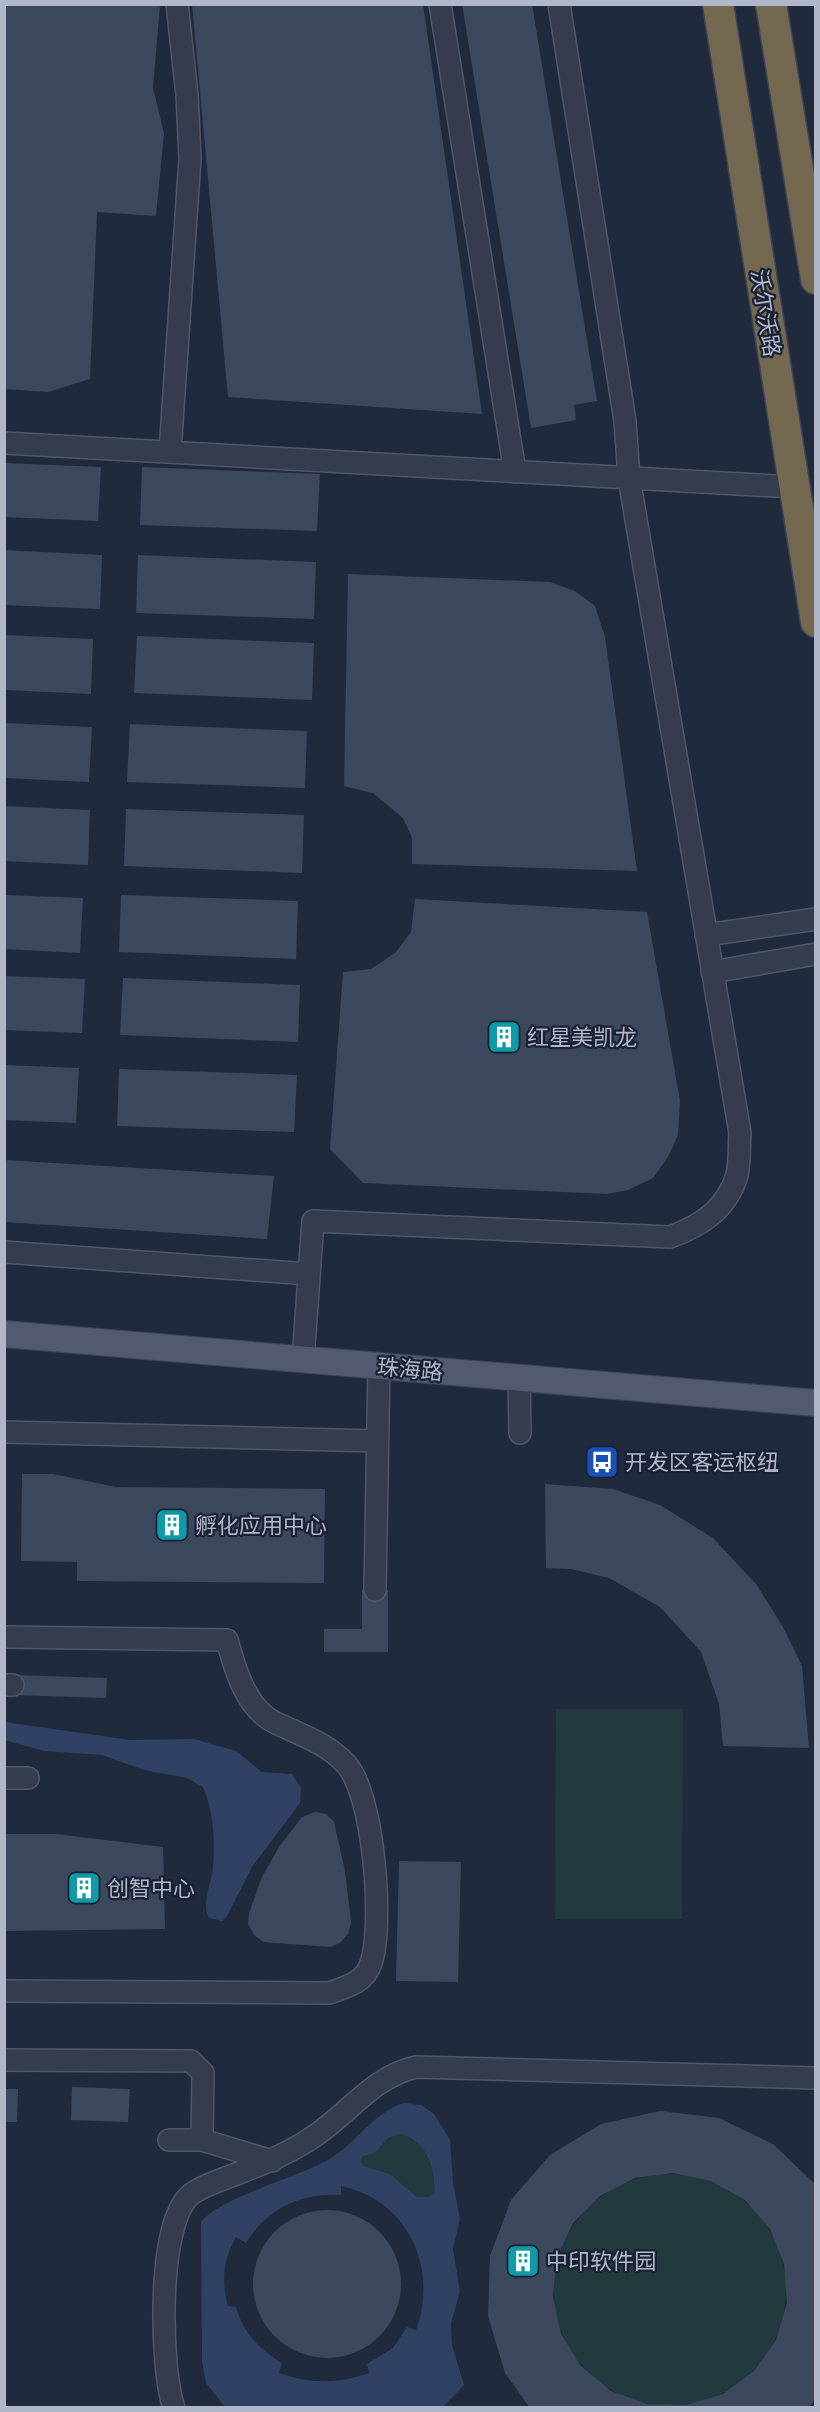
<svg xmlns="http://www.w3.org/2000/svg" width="820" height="2412" font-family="'Space Grotesk','Noto Sans SC',sans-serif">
	<rect width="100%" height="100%" fill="#202a3d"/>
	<path fill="#22393e" d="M556 1709H683L682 1919H555Z
		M399 2134C427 2141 436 2167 434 2193L430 2198 417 2197 390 2174 364 2166 361 2161 362 2156 375 2153 388 2138Z
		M554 2290a116 116 0 1 1 232 0a116 116 0 1 1-232 0Z"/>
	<path fill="#304164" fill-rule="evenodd" d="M5 1722 130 1740 194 1739 236 1751 262 1772 292 1774 301 1788 300 1803 252 1867 227 1916 222 1921 209 1918C201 1903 211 1885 213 1869 215 1840 214 1813 203 1787L187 1778 144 1770 102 1755 44 1751 5 1740Z
		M404 2103 421 2105 434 2114 450 2140 453 2182 460 2219 453 2249 460 2292 451 2323 452 2345 464 2385 443 2407H225L206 2383 202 2362 201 2222C219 2198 298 2177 328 2160 356 2144 372 2113 404 2103ZM399 2134C426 2140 436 2167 434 2193L430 2197H417L390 2174 364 2166 361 2161 363 2156 375 2153 388 2138ZM341 2186C408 2200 439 2268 416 2330L407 2327 393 2348 367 2364 369 2373C338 2384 310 2384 279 2373L282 2363C258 2348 244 2334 236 2307L228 2306C221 2280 223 2261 236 2237L246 2243C268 2208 300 2193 341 2195Z"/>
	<path fill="#3b485d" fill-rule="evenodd" d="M4 4 160 5 153 88 164 133 156 216 97 212 90 379 48 392 4 389Z
		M192 4H423L482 414 228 397Z
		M462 4H532L597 401 574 405 576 420 531 428Z
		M4 463 101 467 98 521 4 517Z
		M142 467 320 474 317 531 140 525Z
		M4 550 102 555 100 609 4 605Z
		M138 555 316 562 314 619 136 613Z
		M348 574 550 582 575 591 595 606 605 637 637 871 412 864V838L403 818 373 793 344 786Z
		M4 635 93 639 91 694 4 690Z
		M137 636 314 643 312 700 134 693Z
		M4 723 92 727 89 782 4 778Z
		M130 724 307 731 305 788 127 782Z
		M4 806 90 810 88 865 4 861Z
		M126 809 304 815 302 873 124 866Z
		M4 895 83 898 80 953 4 949Z
		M121 895 298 901 296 959 119 952Z
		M415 899 647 912 680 1101 678 1135 668 1157 653 1178 628 1190 607 1194 363 1183 330 1149 343 972 371 969 395 953 411 932Z
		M4 976 85 979 82 1033 4 1030Z
		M123 978 300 985 298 1042 120 1035Z
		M4 1065 79 1068 76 1123 4 1120Z
		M119 1069 297 1075 294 1132 117 1126Z
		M4 1160 274 1176 267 1239 4 1222Z
		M22 1474H53L116 1487 325 1489 324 1583 77 1581V1562L21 1561Z
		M545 1484 613 1489 660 1505 713 1538 756 1584 783 1627 802 1666 809 1748 723 1746 719 1704 701 1652 660 1607 609 1578 571 1569 546 1568Z
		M362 1590H388V1652H324V1629H362Z
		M13 1675 107 1678 106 1698 12 1695Z
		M315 1812 326 1814 334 1822 345 1871 351 1922 348 1934 340 1943 330 1947 263 1942 254 1935 248 1924 249 1913 262 1877 279 1847 302 1817Z
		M4 1834H56L163 1847 165 1929 4 1931Z
		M399 1861 461 1862 458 1982 396 1981Z
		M72 2087 130 2089 128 2122 71 2120Z
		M4 2089H18L17 2122H4Z
		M660 2111 719 2118 773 2144 816 2185V2397L809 2408H530L505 2373 488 2316 490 2256 511 2200 550 2155 601 2124ZM673 2173 711 2181 745 2200 770 2229 784 2264 787 2303 776 2340 754 2371 723 2394 686 2405 647 2404 611 2391 581 2366 561 2334 553 2296 557 2258 573 2223 600 2196 635 2178Z
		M253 2284a74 74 0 1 1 148 0a74 74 0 1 1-148 0Z"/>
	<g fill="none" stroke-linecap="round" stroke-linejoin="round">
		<g stroke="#4f5768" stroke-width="24">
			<path id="minor" d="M440 4 515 472
				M4 443 793 487
				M170 452 190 158 187 95 177 4
				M706 935 816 919
				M712 972 816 954
				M4 1252 309 1274
				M303 1360 313 1221 670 1237C701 1226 727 1209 737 1175 740 1162 739 1146 740 1133L629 478 625 421 559 4
				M519 1378 520 1433
				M4 1432 377 1441
				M375 1590 379 1366
				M4 1637 227 1640C235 1669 246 1709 276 1723 301 1735 327 1743 346 1764 374 1794 384 1925 371 1963 365 1983 346 1987 329 1993L4 1991
				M4 1685H13
				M4 1778H28
				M4 2060 191 2061 203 2073 202 2140 272 2161
				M169 2140H202
				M174 2408C160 2368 156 2217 193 2193 206 2184 224 2179 239 2173 266 2163 292 2152 316 2135 351 2111 373 2077 416 2067L816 2078"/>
		</g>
		<g stroke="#3d4556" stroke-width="28">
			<path id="major" d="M4 1334 816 1403"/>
		</g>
		<g stroke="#3c4455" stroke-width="33">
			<path id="highway" d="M718 4 816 622
				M771 4 816 279"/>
		</g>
		<use href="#minor" stroke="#343c4d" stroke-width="21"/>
		<use href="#major" stroke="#525b6d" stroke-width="26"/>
		<use href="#highway" stroke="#746950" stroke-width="30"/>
	</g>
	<defs>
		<g id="building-square" transform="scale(1.725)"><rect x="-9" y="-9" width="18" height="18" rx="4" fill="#0f9aa8" stroke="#192132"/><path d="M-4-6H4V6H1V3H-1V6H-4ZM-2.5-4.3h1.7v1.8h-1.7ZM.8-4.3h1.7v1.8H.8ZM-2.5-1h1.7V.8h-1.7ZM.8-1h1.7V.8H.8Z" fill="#fff"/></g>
		<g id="bus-square" transform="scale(1.725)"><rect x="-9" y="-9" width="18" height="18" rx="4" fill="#1a4fb4" stroke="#192132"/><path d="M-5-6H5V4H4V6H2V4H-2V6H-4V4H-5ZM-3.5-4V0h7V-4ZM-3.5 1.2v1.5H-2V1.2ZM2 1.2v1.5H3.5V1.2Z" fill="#fff"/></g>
	</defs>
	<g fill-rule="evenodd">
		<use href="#building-square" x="504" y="1037"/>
		<use href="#bus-square" x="602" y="1462"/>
		<use href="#building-square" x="172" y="1525"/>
		<use href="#building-square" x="84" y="1888"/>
		<use href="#building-square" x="523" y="2261"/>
	</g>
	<g text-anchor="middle" stroke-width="4.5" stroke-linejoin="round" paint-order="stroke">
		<g font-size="22" fill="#afb7c9" stroke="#192132">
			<text transform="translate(766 313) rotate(81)" y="8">沃尔沃路</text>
			<text transform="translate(410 1369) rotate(5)" y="8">珠海路</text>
		</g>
		<g font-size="22" fill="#afb7c9" stroke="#192132" text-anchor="start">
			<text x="527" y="1045">红星美凯龙</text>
			<text x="625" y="1470">开发区客运枢纽</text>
			<text x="195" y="1533">孵化应用中心</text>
			<text x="107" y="1896">创智中心</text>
			<text x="546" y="2269">中印软件园</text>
		</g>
	</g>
	<rect width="820" height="2412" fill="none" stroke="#afb7c9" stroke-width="12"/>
</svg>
